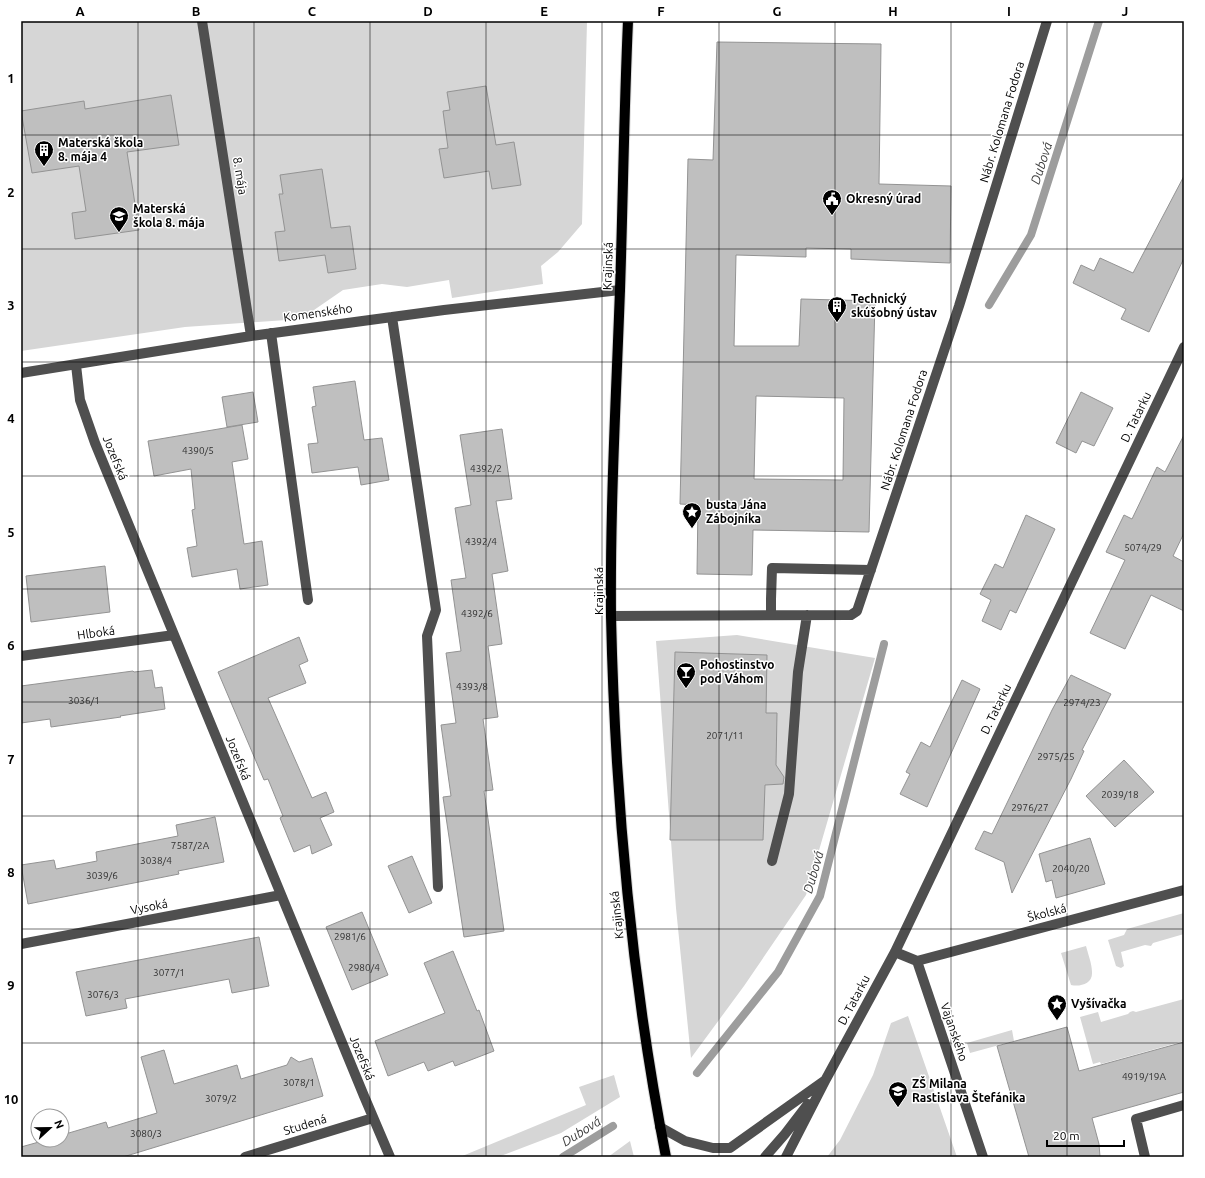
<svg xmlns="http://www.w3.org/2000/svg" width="1205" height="1178" font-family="Ubuntu,sans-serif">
	<rect width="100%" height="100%" fill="#fff"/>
	<path fill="#d6d6d6" d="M21 21H587L582 224 558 252 541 266 543 284 452 298 449 280 407 287 382 284 343 290 301 319 185 327 21 351Z
		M737 635 875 658 806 895 744 986 691 1058 676 908 656 641Z
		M1184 913V934L1153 943 1151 946 1145 945 1121 952 1124 966 1121 968 1116 966 1108 940 1124 935 1127 929Z
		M1086 946C1088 954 1092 964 1092 972 1093 984 1080 987 1071 985L1061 953Z
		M1184 999V1041L1101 1064 1100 1062 1093 1064 1080 1017 1098 1012 1101 1022 1128 1014 1130 1012 1133 1011 1136 1012Z
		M908 1016 957 1157H827L840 1140 873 1075 891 1023Z
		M1012 1030 1014 1041 970 1053 967 1043Z
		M614 1075 620 1097 561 1133 498 1157H460L586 1105 579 1087Z
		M630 1141 634 1157H608Z"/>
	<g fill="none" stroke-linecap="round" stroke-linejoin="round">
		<path stroke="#9d9d9d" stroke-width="8" d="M989 305 1031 235 1099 21
			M697 1073 778 972 820 896 884 644
			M563 1157 613 1126"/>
	</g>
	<path fill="#bfbfbf" stroke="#939393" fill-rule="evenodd" d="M717 42 881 44 879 184 951 186 950 263 851 259V249L806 248V257L736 255 734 346H799L801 299 875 301 869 532 753 530 752 575 697 574 698 505 680 504 688 159 713 160ZM756 396 844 398 843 480 754 479Z
		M486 86 496 145 514 142 521 185 492 189 489 171 444 178 439 149 448 148 443 111 450 110 447 92Z
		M171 95 179 145 127 152 139 230 75 239 72 213 86 211 79 166 32 173 21 111 84 101 85 109Z
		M322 169 331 228 350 226 356 269 328 273 325 255 279 261 275 232 285 231 279 194H283L280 175Z
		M1184 176V258L1149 332 1121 319 1126 309 1073 283 1081 265 1094 271 1100 258 1133 273Z
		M355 381 364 440 382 438 389 480 361 485 358 467 312 473 308 444 318 443 312 407 316 406 313 387Z
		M253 392 258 422 227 427 222 397Z
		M1081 392 1113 408 1094 446 1082 441 1076 453 1056 443Z
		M242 425 248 459 232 462 244 544 262 541 268 585 240 589 237 569 192 577 187 548 197 546 192 510 195 509 191 469 154 476 148 441Z
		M502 429 512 499 496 501 508 571 492 574 502 644 488 646 498 717 483 719 493 790 484 791 504 931 464 937 443 797 451 796 441 725 456 723 446 653 461 651 451 580 466 578 455 508 471 505 460 435Z
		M1184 435V533L1173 556 1184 562V611L1151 595 1125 649 1090 633 1125 560 1106 552 1124 515 1132 519 1157 467 1165 472Z
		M1026 515 1055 529 1016 613 1010 610 1001 630 982 621 991 600 980 594 995 564 1003 568Z
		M105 566 110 612 31 622 26 576Z
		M299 637 308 661 299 665 306 683 268 698 312 798 326 792 334 812 320 818 332 845 312 854 310 845 294 852 280 818 283 816 268 779 264 780 218 672Z
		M675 652 767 655 766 713H777L776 765 784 777 783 784 765 785 763 840H670Z
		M152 670 155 688 162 687 165 709 120 716 121 717 51 727 50 719 21 723V686L133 671 134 672Z
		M1071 675 1111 694 1082 750 1084 751 1071 779 1012 893 1004 862 975 849 984 831 992 834 1052 710Z
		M962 680 980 689 927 807 900 794 910 774 906 772 921 742 930 747Z
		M1124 760 1154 792 1115 827 1086 796Z
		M215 817 224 862 178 871 179 874 28 904 21 865 54 860 56 869 97 861 96 852 178 836 176 825Z
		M1090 838 1105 884 1056 898 1052 880 1046 882 1039 854Z
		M412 856 432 903 409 913 388 866Z
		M362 912 388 975 352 990 326 927Z
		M259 937 269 986 232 993 229 979 125 999 127 1008 86 1016 76 972Z
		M453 951 477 1011 479 1010 494 1051 455 1066 453 1061 428 1071 424 1062 388 1076 375 1041 445 1013 424 963Z
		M1067 1027 1079 1071 1184 1042V1092L1092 1118 1099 1144 1100 1157H1029L997 1046Z
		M164 1050 174 1084 237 1065 241 1079 287 1065 291 1057 299 1062 312 1058 323 1096 123 1157H21V1147L46 1140H62V1135L106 1122 108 1128 157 1113 141 1057Z"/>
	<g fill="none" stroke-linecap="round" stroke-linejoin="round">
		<g stroke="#dbdbdb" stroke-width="12">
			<path id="major" d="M628 21C624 111 623 200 620 290 616 399 610 508 611 616 615 798 631 979 666 1157"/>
		</g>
		<path stroke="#4f4f4f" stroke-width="10" d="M202 21 251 336
			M392 317 436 610 427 636 438 887
			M271 333 308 600
			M76 365 80 400 95 443 364 1096 390 1157
			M21 373 251 336 444 310 620 290
			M771 615V599L772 568 871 570
			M611 616 851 615 857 611 959 306 1047 21
			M21 656 174 635
			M772 861 789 794 798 672 807 615
			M21 944 281 895
			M895 952 917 961 983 1157
			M917 961 1184 890
			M660 1127 685 1141 713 1148H730L824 1081
			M245 1157 373 1118
			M765 1157 785 1134 808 1104
			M786 1157 826 1079 895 952 1184 347
			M1145 1157 1136 1119 1184 1105"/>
		<use href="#major" stroke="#000" stroke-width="10"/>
	</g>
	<path fill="none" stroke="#000" stroke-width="1" stroke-opacity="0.55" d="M138 21V1157M254 21V1157M370 21V1157M486 21V1157M602 21V1157M719 21V1157M835 21V1157M951 21V1157M1067 21V1157M21 135H1184M21 249H1184M21 362H1184M21 476H1184M21 589H1184M21 702H1184M21 816H1184M21 929H1184M21 1043H1184"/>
	<defs>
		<g id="building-pin" transform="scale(1)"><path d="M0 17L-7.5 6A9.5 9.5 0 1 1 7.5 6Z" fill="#000" stroke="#fff"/><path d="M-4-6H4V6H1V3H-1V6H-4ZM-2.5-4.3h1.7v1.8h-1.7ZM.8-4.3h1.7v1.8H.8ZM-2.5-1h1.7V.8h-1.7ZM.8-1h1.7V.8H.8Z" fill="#fff"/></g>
		<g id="civic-pin" transform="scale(1)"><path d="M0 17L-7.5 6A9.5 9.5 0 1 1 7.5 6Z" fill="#000" stroke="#fff"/><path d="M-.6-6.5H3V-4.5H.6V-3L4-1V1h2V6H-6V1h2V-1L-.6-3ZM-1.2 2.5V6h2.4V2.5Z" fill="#fff"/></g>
		<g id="school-pin" transform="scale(1)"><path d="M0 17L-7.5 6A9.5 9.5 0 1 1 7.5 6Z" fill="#000" stroke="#fff"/><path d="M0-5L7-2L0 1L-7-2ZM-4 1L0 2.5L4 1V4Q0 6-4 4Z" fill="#fff"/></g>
		<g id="sight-pin" transform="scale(1)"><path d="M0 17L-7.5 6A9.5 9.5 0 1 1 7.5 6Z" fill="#000" stroke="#fff"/><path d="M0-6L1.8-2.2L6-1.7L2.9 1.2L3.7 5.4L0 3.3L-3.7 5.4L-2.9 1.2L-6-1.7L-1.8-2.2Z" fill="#fff"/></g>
		<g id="bar-pin" transform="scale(1)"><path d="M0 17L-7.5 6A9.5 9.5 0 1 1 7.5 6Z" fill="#000" stroke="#fff"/><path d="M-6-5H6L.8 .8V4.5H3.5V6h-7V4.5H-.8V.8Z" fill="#fff"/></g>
	</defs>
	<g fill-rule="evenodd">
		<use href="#building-pin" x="44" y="150"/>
		<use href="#civic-pin" x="832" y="199"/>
		<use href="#school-pin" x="119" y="216"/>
		<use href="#building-pin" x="837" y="306"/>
		<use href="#sight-pin" x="692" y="512"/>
		<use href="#bar-pin" x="686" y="672"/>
		<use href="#sight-pin" x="1057" y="1004"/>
		<use href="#school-pin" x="898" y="1091"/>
	</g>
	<g text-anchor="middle" stroke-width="3" stroke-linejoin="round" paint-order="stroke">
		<g font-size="10" fill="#303030">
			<text x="198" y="454">4390/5</text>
			<text x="486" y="472">4392/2</text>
			<text x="481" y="545">4392/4</text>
			<text x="1143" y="551">5074/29</text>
			<text x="477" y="617">4392/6</text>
			<text x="472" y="690">4393/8</text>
			<text x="84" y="704">3036/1</text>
			<text x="1082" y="706">2974/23</text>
			<text x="725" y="739">2071/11</text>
			<text x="1056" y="760">2975/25</text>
			<text x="1120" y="798">2039/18</text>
			<text x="1030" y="811">2976/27</text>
			<text x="190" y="849">7587/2A</text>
			<text x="156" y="864">3038/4</text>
			<text x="1071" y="872">2040/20</text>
			<text x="102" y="879">3039/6</text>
			<text x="350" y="940">2981/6</text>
			<text x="364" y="971">2980/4</text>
			<text x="169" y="976">3077/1</text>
			<text x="103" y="998">3076/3</text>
			<text x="1144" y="1080">4919/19A</text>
			<text x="299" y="1086">3078/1</text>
			<text x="221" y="1102">3079/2</text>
			<text x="146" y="1137">3080/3</text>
		</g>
		<g font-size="12" fill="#000" stroke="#fff">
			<text transform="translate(1002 122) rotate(-73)" y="4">Nábr. Kolomana Fodora</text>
			<text transform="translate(240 176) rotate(81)" y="4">8. mája</text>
			<text transform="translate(608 266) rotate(-88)" y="4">Krajinská</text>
			<text transform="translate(318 313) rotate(-8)" y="4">Komenského</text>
			<text transform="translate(1136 417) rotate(-64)" y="4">D. Tatarku</text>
			<text transform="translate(904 430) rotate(-72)" y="4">Nábr. Kolomana Fodora</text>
			<text transform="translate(115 458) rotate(68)" y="4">Jozefská</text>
			<text transform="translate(599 591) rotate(-90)" y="4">Krajinská</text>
			<text transform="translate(96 633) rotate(-8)" y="4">Hlboká</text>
			<text transform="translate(996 709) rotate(-64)" y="4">D. Tatarku</text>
			<text transform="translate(238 758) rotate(68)" y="4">Jozefská</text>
			<text transform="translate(149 907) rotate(-11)" y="4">Vysoká</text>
			<text transform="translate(1047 913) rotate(-15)" y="4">Školská</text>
			<text transform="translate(617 915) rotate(-96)" y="4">Krajinská</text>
			<text transform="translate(854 1000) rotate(-62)" y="4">D. Tatarku</text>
			<text transform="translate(954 1032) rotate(71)" y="4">Vajanského</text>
			<text transform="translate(362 1058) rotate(68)" y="4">Jozefská</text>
			<text transform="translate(305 1125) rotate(-17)" y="4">Studená</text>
		</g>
		<g font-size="12" font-weight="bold" fill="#000" stroke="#fff" text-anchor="start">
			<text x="58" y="147">Materská škola<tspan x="58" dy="14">8. mája 4</tspan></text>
			<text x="846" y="203">Okresný úrad</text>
			<text x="133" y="213">Materská<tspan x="133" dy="14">škola 8. mája</tspan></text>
			<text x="851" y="303">Technický<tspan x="851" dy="14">skúšobný ústav</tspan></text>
			<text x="706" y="509">busta Jána<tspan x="706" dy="14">Zábojníka</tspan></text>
			<text x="700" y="669">Pohostinstvo<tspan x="700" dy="14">pod Váhom</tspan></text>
			<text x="1071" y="1008">Vyšívačka</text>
			<text x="912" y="1088">ZŠ Milana<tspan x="912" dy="14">Rastislava Štefánika</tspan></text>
		</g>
		<g font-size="13" font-style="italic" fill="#3e3e3e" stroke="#fff">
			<text transform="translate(1041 163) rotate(-72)" y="5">Dubová</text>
			<text transform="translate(813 872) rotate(-74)" y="5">Dubová</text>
			<text transform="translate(581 1131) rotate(-32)" y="5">Dubová</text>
		</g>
	</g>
	<rect width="1205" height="1178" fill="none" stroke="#ffffff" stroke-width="44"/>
	<g transform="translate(50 1128) rotate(68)"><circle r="19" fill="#ffffff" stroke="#999999"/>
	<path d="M0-3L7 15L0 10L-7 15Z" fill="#000000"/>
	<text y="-6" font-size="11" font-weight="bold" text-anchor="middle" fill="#000000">N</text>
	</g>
	<path d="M1047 1140v6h77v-6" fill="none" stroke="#000000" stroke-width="2"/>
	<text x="1053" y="1140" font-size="12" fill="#000000" stroke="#ffffff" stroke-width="3" paint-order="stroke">20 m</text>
	<rect x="22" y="22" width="1161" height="1134" fill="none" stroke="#000" stroke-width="1.5"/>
	<g font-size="13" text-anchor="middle" font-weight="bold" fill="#000">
		<text x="80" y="16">A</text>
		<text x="196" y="16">B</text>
		<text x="312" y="16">C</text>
		<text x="428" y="16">D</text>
		<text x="544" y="16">E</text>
		<text x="661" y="16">F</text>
		<text x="777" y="16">G</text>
		<text x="893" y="16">H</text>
		<text x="1009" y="16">I</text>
		<text x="1125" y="16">J</text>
		<text x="11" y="83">1</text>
		<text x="11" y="197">2</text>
		<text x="11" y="310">3</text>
		<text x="11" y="423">4</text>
		<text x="11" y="537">5</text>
		<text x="11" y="650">6</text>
		<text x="11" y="764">7</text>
		<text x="11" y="877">8</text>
		<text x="11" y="990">9</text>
		<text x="11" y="1104">10</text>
	</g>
</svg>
